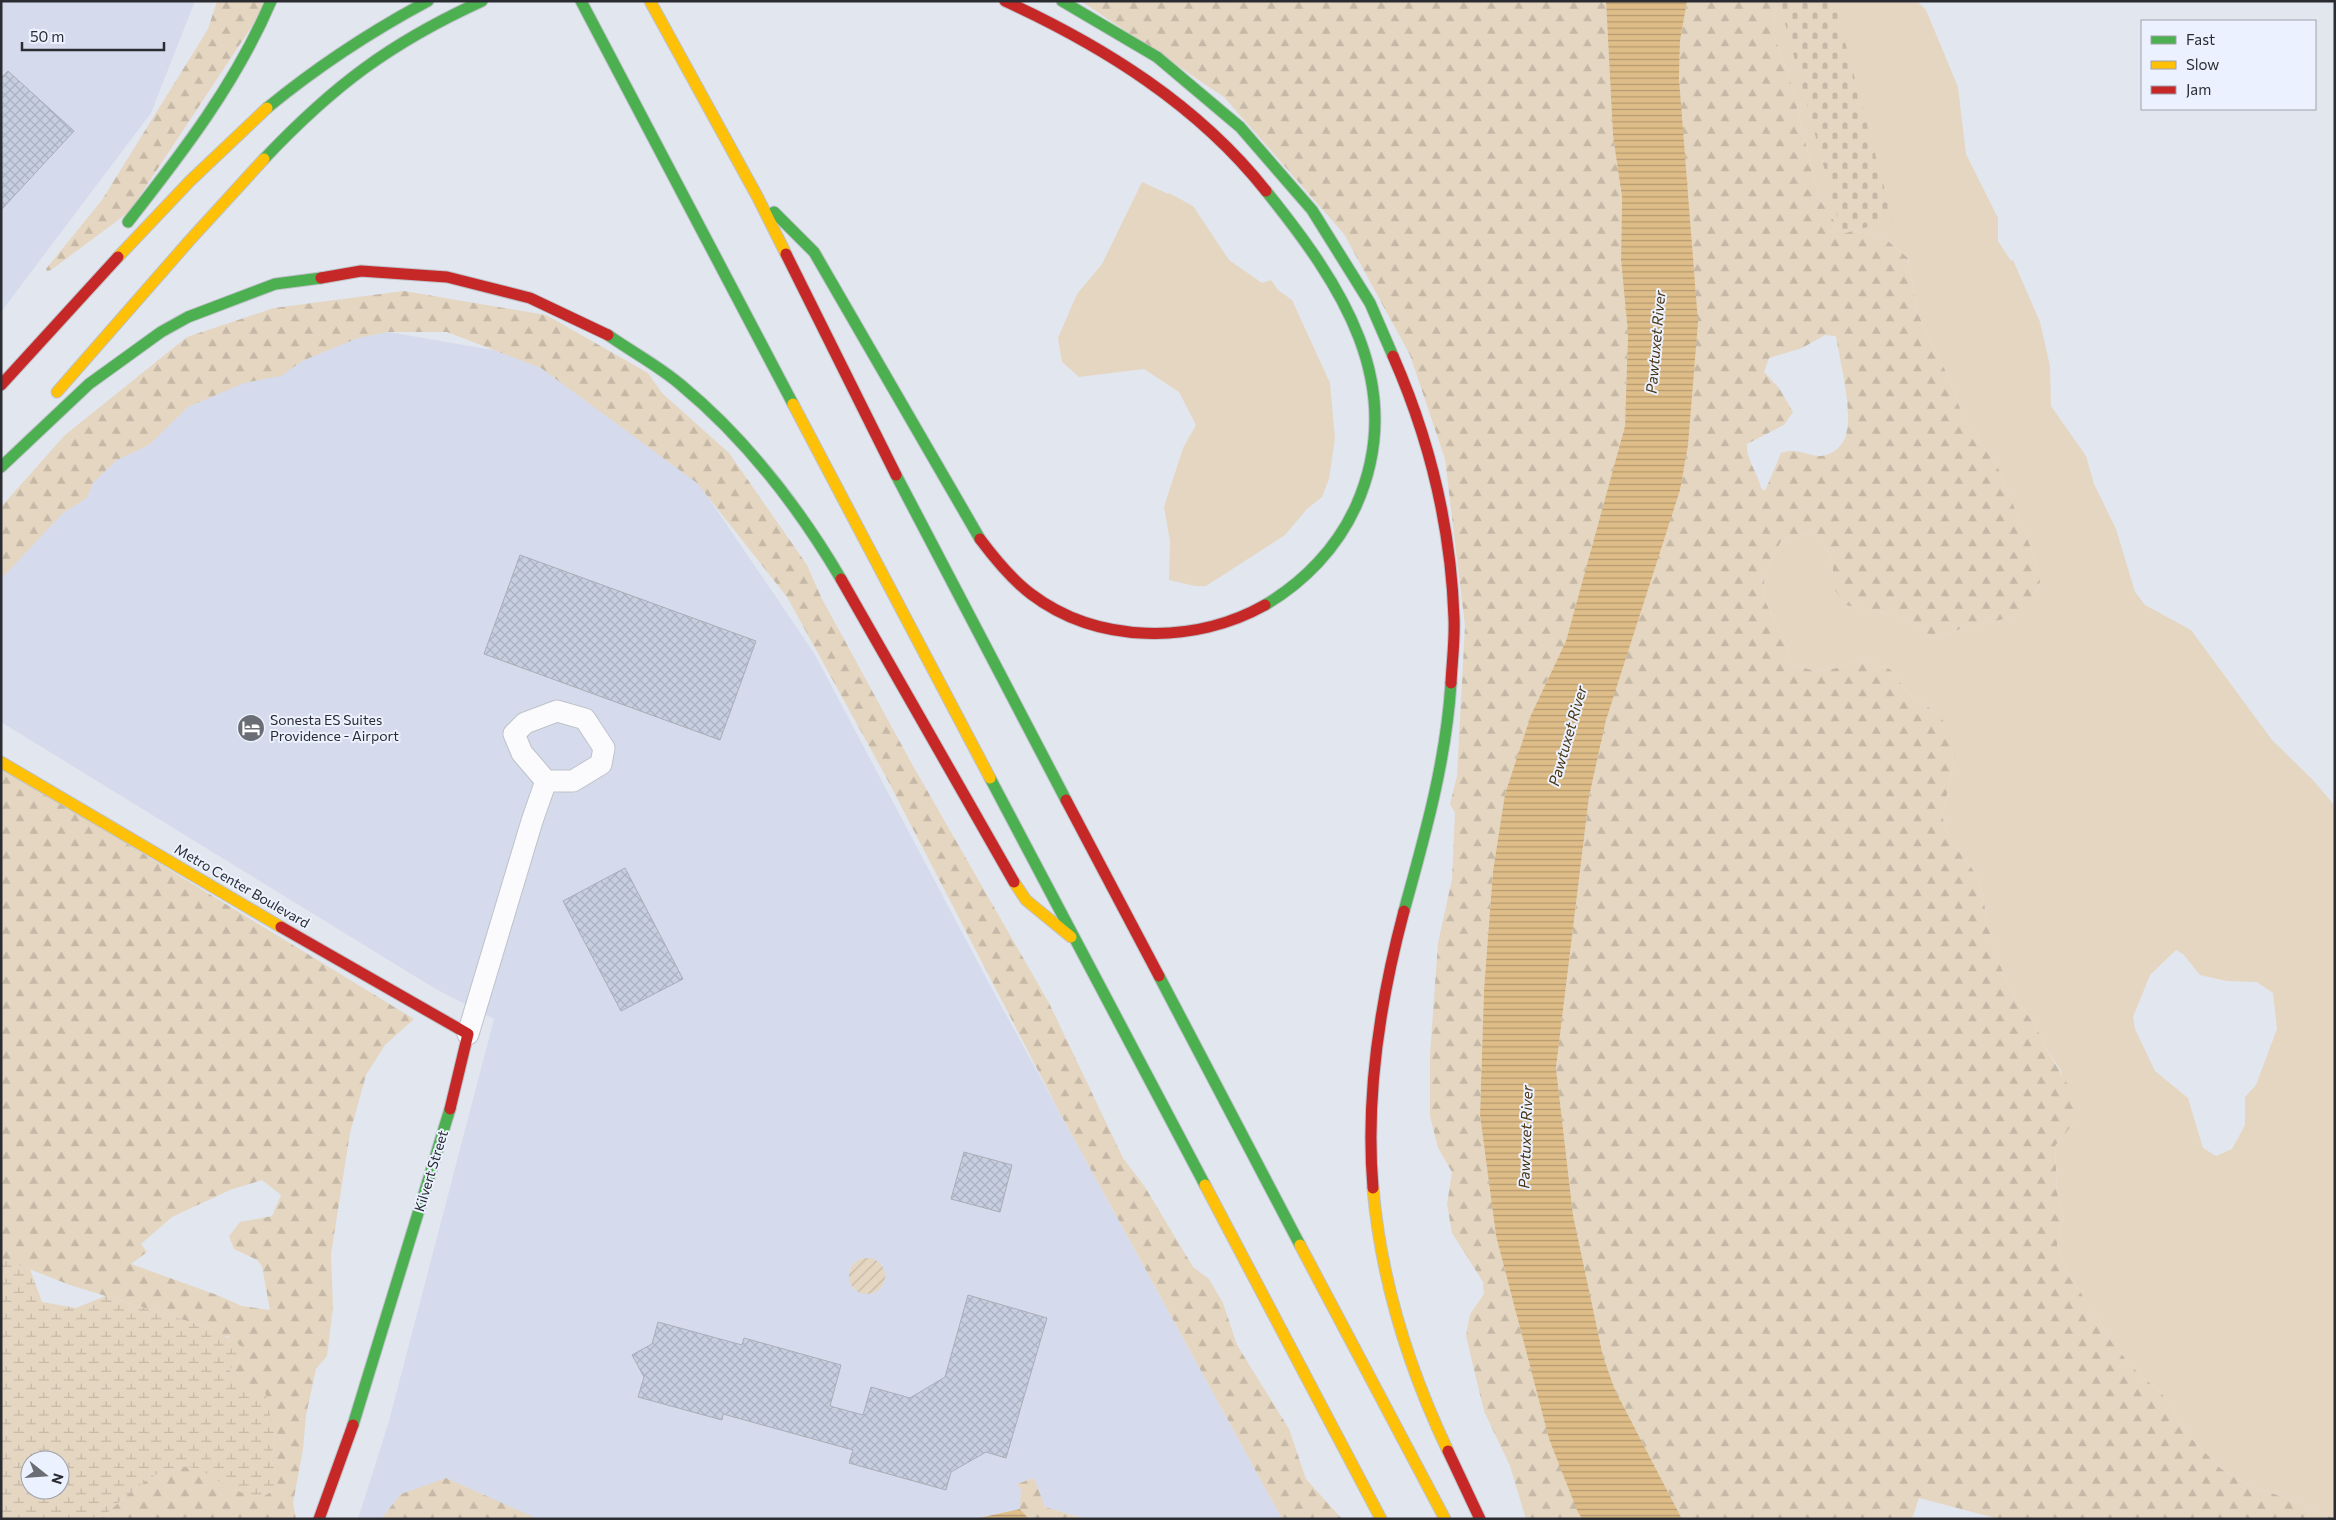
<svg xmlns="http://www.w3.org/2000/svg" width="2336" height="1520" font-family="Commissioner,sans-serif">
	<defs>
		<pattern id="forest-firs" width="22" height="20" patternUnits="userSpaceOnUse" patternTransform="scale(1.25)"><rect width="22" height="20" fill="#e5d6c1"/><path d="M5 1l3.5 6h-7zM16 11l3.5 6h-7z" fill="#c5b8a6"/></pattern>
		<pattern id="wetland-marsh" width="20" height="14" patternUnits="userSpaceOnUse" patternTransform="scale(1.25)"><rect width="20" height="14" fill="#e5d6c1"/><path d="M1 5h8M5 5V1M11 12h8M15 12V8" fill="none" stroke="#c5b8a6"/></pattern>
		<pattern id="cemetery-stones" width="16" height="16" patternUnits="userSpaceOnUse" patternTransform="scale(1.25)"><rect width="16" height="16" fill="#e5d6c1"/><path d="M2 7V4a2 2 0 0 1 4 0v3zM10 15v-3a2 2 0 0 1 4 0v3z" fill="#c5b8a6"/></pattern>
		<pattern id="garden-furrows" width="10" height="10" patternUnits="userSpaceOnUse" patternTransform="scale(1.25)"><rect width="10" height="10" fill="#e5d6c1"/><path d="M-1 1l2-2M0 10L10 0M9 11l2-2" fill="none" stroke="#c5b8a6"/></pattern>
		<pattern id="water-rules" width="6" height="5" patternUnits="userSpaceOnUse" patternTransform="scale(1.25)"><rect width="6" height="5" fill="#dfbd88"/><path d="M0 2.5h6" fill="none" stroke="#b59a70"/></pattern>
		<pattern id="building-cross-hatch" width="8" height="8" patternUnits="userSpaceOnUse" patternTransform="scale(1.25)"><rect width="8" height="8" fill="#c6cee0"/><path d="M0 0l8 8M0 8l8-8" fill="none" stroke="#aab1c1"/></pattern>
	</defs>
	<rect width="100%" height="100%" fill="#e2e6ef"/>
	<path fill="#d5dbec" d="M1 1H195L151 113 1 312Z
		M348 325 539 358 684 462 814 653 992 989 1282 1519H1086L1045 1507 1020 1509 974 1519H358L389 1421 494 1019 434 988 1 722V517L35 476Z"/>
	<path fill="#e5d6c1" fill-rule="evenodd" d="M1776 1H1917L1926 10 1958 87 1966 154 1998 218V241L2011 261 2013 260 2040 322 2050 366 2051 406 2086 456 2094 484 2116 529 2135 592 2145 605 2191 630 2272 740 2312 779 2335 806V1519L2305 1505 2249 1485 2221 1469 2190 1437 2165 1397 2132 1367 2111 1341 2067 1271 2057 1245 2064 1215 2057 1193 2055 1146 2074 1123 2061 1071 2046 1048 2035 1025 2015 998 1999 963 1988 926 1980 880 1949 837 1942 816 1955 759 1937 714 1907 691 1890 669 1862 660 1833 669 1815 671 1791 664 1786 644 1763 597 1765 573 1781 541 1814 533 1829 552 1833 569 1832 584 1845 605 1895 615 1934 639 1963 628 2026 614 2040 583 2033 553 1999 470 1961 411 1947 374 1923 326 1916 306 1908 258 1883 237 1839 228 1819 199 1790 79 1773 33ZM2176 950 2183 954 2200 975 2227 981 2257 982 2273 993 2277 1029 2256 1085 2245 1097V1125L2232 1149 2216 1156 2203 1148 2188 1098 2155 1071 2135 1029 2133 1017 2150 975Z
		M1142 182 1168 194 1169 193 1193 206 1229 260 1262 283 1271 280 1278 290 1292 300 1330 383 1335 438 1329 479 1322 497 1307 509 1285 535 1206 586H1195L1169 580 1170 541 1164 507 1183 448 1196 425 1179 392 1144 369 1079 377 1062 362 1058 338 1077 294 1102 264Z"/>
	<path fill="url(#forest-firs)" fill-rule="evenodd" d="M217 1H264L258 17 129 212 51 270 47 271 46 269 102 200 208 29Z
		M1081 1H1606L1613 136 1622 197 1621 260 1628 333 1625 426 1566 641 1531 715 1505 794 1493 871 1484 989 1480 1115 1496 1236 1549 1439 1582 1519H1526L1510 1466 1484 1411 1466 1336 1470 1314 1484 1294 1483 1282 1452 1233 1447 1204 1452 1172 1438 1148 1430 1116V1055L1438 943 1452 879 1455 813 1450 804 1457 776 1465 626 1445 459 1410 355 1344 234 1224 97Z
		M1687 1H1776L1773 33 1790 79 1819 199 1839 228 1883 237 1908 258 1916 306 1923 326 1947 374 1961 411 1999 470 2033 553 2040 582 2027 614 1963 628 1934 639 1895 615 1845 605 1831 584 1833 569 1829 552 1814 533 1781 541 1765 573 1763 597 1786 644 1791 664 1815 671 1833 669 1862 660 1890 669 1907 691 1937 714 1957 736 1955 759 1942 816 1949 837 1980 880 1988 926 1999 963 2015 998 2035 1025 2046 1048 2082 1109 2074 1123 2055 1146 2057 1193 2064 1215 2057 1245 2067 1271 2111 1341 2132 1367 2165 1397 2190 1437 2221 1469 2249 1485 2305 1505 2335 1519H1999L1919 1498 1912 1519H1682L1615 1390 1603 1356 1573 1215 1556 1068 1589 797 1606 720 1679 79 1680 41ZM1825 335 1836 336C1840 363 1853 409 1846 435 1843 446 1833 454 1822 456 1807 457 1800 447 1781 453L1765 491 1761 488C1758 472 1746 461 1747 444L1784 425 1793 412 1779 388 1764 372 1769 358 1802 348Z
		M404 291 546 315 648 373 662 393 729 453 807 565 821 597 913 766 1049 1003 1123 1158 1145 1187 1193 1267 1209 1279 1223 1303 1237 1345 1289 1429 1306 1479 1342 1519H1282L1060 1113 885 775 787 597 697 483 541 368 447 332H387L358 338 302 361 281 376 244 383 188 407 149 445 117 460 102 474 93 483 87 498 63 513 1 579V507L65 435 187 337 274 308Z
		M1 767 414 1019 385 1045 366 1075 350 1133 331 1254 333 1307 327 1356 316 1369 306 1415 303 1449 293 1503 296 1519H101C123 1498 153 1468 185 1466 199 1465 224 1483 236 1491L276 1472 271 1459 275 1437 231 1376 230 1369 240 1358 228 1336 222 1337 210 1328 70 1285 1 1258ZM262 1180 281 1195 272 1216 240 1222 229 1236 234 1249 257 1260 262 1266 270 1310 242 1306 217 1295 131 1264 147 1252 141 1244 172 1217 230 1190Z
		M446 1478 538 1519H381L401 1494Z
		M1034 1478 1045 1507 1086 1519H1029L1020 1509 1021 1489 1017 1484Z"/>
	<path fill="url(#wetland-marsh)" fill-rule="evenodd" d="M1 1258 30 1269 42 1302 76 1308 106 1296 210 1328C221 1336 231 1337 241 1346L240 1358 230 1369C233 1388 249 1389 265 1392L275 1437 271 1459 276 1472 277 1488 263 1497C255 1495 245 1494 237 1491 224 1486 213 1476 200 1470 165 1455 125 1497 101 1519H1ZM30 1460H60V1490H30Z"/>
	<path fill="url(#cemetery-stones)" d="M1779 1H1834L1893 220 1842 234Z"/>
	<path fill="url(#garden-furrows)" d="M849 1276a18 18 0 1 1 36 0a18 18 0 1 1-36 0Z"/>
	<path fill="url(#water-rules)" d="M1606 1H1687L1680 41 1679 79 1698 322 1688 445 1680 490 1606 720 1589 797 1556 1068 1573 1215 1603 1356 1615 1390 1682 1519H1582L1577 1510 1549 1439 1496 1236 1480 1115 1484 989 1493 871 1505 794 1531 715 1566 641 1625 426 1628 333 1621 260 1622 197 1613 136Z
		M1020 1509 1029 1519H974Z"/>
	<path fill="url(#building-cross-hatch)" stroke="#aaadb4" d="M8 71 74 131 1 210V78Z
		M520 555 756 641 720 740 484 654Z
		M625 868 683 979 621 1011 563 901Z
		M964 1152 1012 1165 1000 1212 951 1199Z
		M968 1295 1047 1318 1006 1458 986 1452 951 1472 946 1490 849 1463 853 1450 723 1414 722 1420 638 1397 644 1377 632 1355 652 1344 658 1322 742 1345 744 1338 841 1365 830 1406 863 1415 871 1387 910 1398 945 1377Z"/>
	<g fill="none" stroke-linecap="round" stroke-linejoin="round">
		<g stroke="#bec2c9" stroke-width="23">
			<path id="street" d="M468 1034 532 821 546 781H573L601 764 604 748 585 719 557 711 525 723 514 734 522 753 546 781"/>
		</g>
		<g stroke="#bec2c9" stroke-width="13">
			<path id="fast" d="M581 1 793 404
				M1062 1 1157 57 1240 127 1312 210 1370 303 1393 356
				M267 108C317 67 370 32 428 1
				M264 159C333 86 390 43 482 1
				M774 212 814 252 980 539
				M128 222C183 152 236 83 271 1
				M608 335C632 352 659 366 681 385 746 439 798 506 841 579
				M1 467 89 384 161 332 188 317 275 284 321 278
				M896 475 1066 800
				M1265 605C1304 582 1337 548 1356 506 1410 385 1340 283 1266 191
				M990 778 1205 1185
				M1404 911C1425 835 1446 762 1451 683
				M1159 976 1300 1245
				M353 1425 450 1109"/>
		</g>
		<g stroke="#bec2c9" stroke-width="13">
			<path id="slow" d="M650 1 757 196 786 254
				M118 257 190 181 267 108
				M57 392 190 240 264 159
				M793 404 990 778
				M1 762 281 927
				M1014 882 1026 900 1071 937
				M1205 1185 1381 1519
				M1373 1188C1381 1281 1408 1367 1448 1451
				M1300 1245 1445 1519"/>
		</g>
		<g stroke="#bec2c9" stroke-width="13">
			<path id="jam" d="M1005 1C1103 46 1198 105 1266 191
				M786 254 896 475
				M321 278 361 271 447 277 530 298 608 335
				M1393 356C1429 438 1451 528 1454 618 1455 640 1452 662 1451 683
				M1 385 118 257
				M980 539C995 559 1011 579 1031 594 1097 644 1194 645 1265 605
				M841 579 1014 882
				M1066 800 1159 976
				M281 927 468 1034 450 1109
				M1373 1188C1365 1094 1380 1001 1404 911
				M1448 1451 1480 1519
				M319 1519 353 1425"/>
		</g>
		<use href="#street" stroke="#fbfbfd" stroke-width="21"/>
		<use href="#fast" stroke="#4caf50" stroke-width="11"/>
		<use href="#slow" stroke="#ffc107" stroke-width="11"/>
		<use href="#jam" stroke="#c62828" stroke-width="11"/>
	</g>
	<defs>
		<g id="hotel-disc" transform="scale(1.4375)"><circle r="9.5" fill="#6a6d74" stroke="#ebf1fe"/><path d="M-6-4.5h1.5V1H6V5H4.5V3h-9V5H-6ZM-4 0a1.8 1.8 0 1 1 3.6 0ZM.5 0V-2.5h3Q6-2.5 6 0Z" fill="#fff"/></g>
	</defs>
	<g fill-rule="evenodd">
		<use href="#hotel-disc" x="251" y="728"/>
	</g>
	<g text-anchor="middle" stroke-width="4" stroke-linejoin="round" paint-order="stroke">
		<g font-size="14" fill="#2a2c32" stroke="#ebf1fe" text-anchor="start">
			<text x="270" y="725">Sonesta ES Suites<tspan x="270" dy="16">Providence - Airport</tspan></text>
		</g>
		<g font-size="14" fill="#2a2c32" stroke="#ebf1fe">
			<text transform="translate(242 886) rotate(30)" y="5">Metro Center Boulevard</text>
			<text transform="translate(431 1171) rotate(-73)" y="5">Kilvert Street</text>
		</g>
		<g font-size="15" font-style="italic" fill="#4a3512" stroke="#ebf1fe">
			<text transform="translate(1656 342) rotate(-85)" y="5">Pawtuxet River</text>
			<text transform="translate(1568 736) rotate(-74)" y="5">Pawtuxet River</text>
			<text transform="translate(1526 1137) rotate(-88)" y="5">Pawtuxet River</text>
		</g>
	</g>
	<rect width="2336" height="1520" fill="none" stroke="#2a2c32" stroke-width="5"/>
	<rect x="2141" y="20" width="175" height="90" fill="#ebf1fe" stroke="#9ea2ac"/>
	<rect x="2151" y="36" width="25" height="8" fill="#4caf50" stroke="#9ea2ac"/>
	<text x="2186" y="45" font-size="15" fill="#2a2c32">Fast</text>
	<rect x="2151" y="61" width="25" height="8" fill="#ffc107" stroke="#9ea2ac"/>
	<text x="2186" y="70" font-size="15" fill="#2a2c32">Slow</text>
	<rect x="2151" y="86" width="25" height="8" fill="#c62828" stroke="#9ea2ac"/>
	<text x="2186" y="95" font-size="15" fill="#2a2c32">Jam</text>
	<g transform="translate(45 1475) rotate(107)"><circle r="24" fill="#ebf1fe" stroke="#9ea2ac"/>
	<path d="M0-4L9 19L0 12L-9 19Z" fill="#6a6d74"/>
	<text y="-8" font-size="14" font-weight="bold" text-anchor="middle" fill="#2a2c32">N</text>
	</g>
	<path d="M22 42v8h142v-8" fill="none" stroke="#2a2c32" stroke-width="2.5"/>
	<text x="30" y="42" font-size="15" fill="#2a2c32" stroke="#ebf1fe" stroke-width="4" paint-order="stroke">50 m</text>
</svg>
